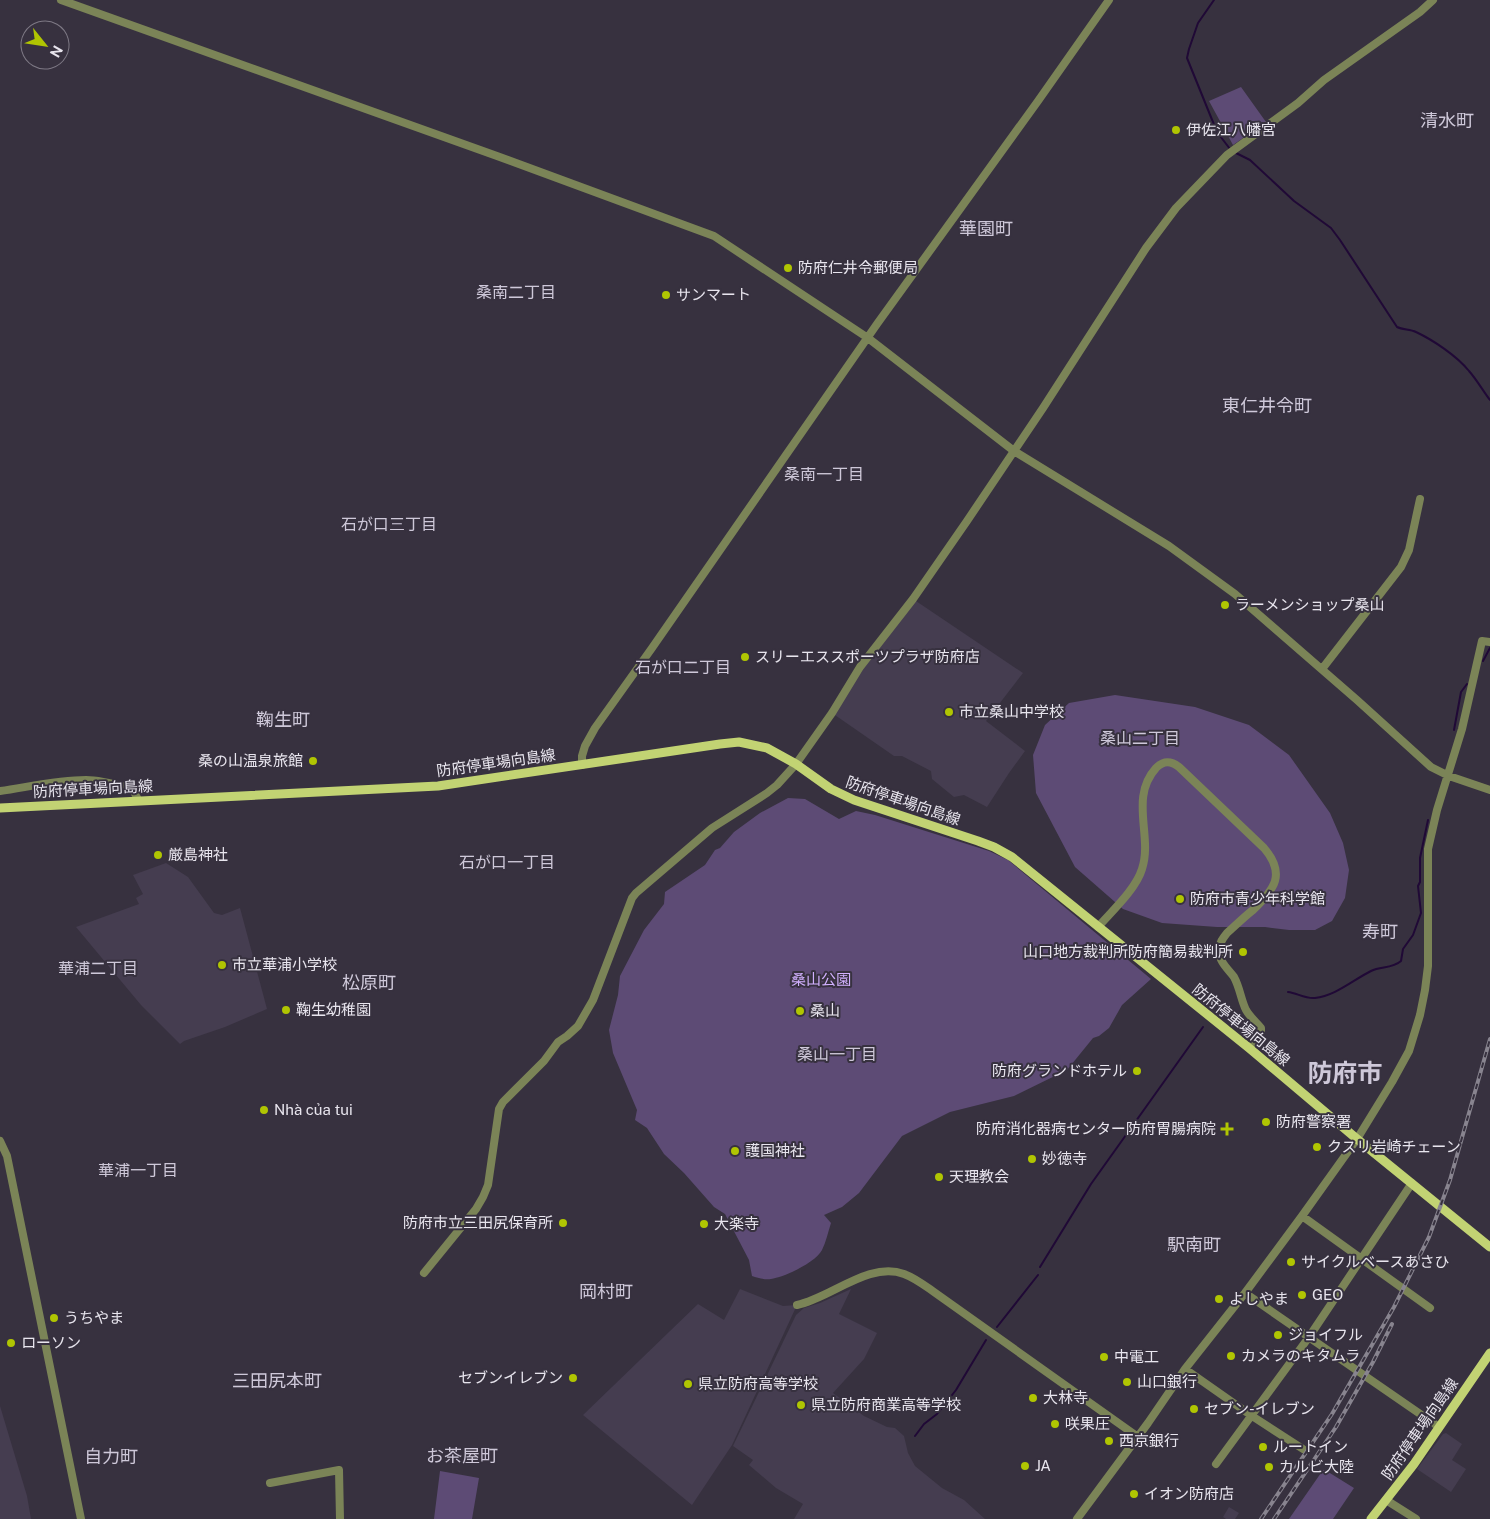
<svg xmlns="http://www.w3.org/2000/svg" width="1490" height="1519" font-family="'Public Sans','Noto Sans JP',sans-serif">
	<rect width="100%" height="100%" fill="#37313f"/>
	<path fill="#453d50" d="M913 599 1023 673 986 721 1025 751 1009 773 987 807 964 795 954 797 932 779 931 771 902 756H894L832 713Z
		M166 863 188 877 214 913 222 915 240 908 267 1009 225 1027 184 1041 180 1044 141 1005 76 927 139 904 136 898 143 894 133 875Z
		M740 1289 783 1306 797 1305 732 1445 692 1505 583 1415 698 1304 724 1320Z
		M851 1289 839 1314 877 1333 864 1359 833 1393 864 1416 887 1427 895 1428 904 1436 908 1453 915 1466 942 1488 964 1500 985 1519H794L803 1504 776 1488 749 1465 753 1460 733 1446 796 1315 804 1308 820 1303Z
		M0 1406 27 1496 31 1519H0Z
		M1446 1433 1462 1444 1452 1460 1466 1469 1451 1492 1417 1469 1443 1434Z
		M1229 1507 1239 1513 1235 1519H1226L1223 1517Z"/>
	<path fill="#5d4b75" d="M1241 87 1266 122 1233 145 1209 101Z
		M1115 695 1195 707 1249 725 1289 755 1330 813 1343 843 1349 870 1345 898 1332 921 1315 930H1289L1265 927H1217L1162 923 1123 909 1075 867 1036 793 1033 755 1045 725 1069 703Z
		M788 798 805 799 839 819 856 811 875 815 989 851 1008 860 1151 979 1122 1005 1109 1028 1099 1036 1093 1038 1067 1070 1014 1096 950 1112 902 1136 859 1193 842 1207 824 1215 831 1223C828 1232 826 1242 822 1250 816 1262 785 1277 771 1279 765 1280 758 1278 752 1276L749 1260 725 1214 714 1207 684 1173 664 1154 647 1128 635 1120 637 1110 613 1053 609 1030 618 995 620 976 644 930 664 904 665 892 705 865 715 850 720 848 734 832 760 813Z
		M1323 1470H1325L1354 1488 1333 1519H1289Z
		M440 1471 479 1478 472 1519H434Z"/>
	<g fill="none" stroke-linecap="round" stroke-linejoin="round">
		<path stroke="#200936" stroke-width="2" d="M1214 0 1198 23 1189 49 1187 58 1217 132 1230 149
			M1234 152 1250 160 1294 201 1331 228 1340 240 1397 327C1403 330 1410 329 1416 332 1433 340 1457 356 1469 371 1477 380 1483 391 1490 400
			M1483 661 1490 648
			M1454 730 1461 692 1467 684
			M1288 992C1297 993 1305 999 1315 998 1335 996 1353 980 1371 971 1381 966 1392 969 1401 961L1403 949 1413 935 1421 913 1418 886 1420 882V858L1428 820
			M1040 1267 1091 1184 1203 1027
			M997 1327 1038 1275
			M915 1436 924 1424 937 1414 956 1390 986 1340"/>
		<path stroke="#7b8457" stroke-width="8" d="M61 0 497 156 714 236 868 338 1014 451 1169 546 1235 594 1357 700 1431 767 1449 776 1490 790
			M1322 669 1401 567 1409 550 1420 499
			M582 765V756L585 746 595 728 652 648 877 324 1038 101 1109 0
			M0 791C28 787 58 780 86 780 102 780 118 785 133 789L138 800
			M1098 927C1112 911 1136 889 1142 869 1153 836 1129 798 1156 768 1164 760 1171 761 1179 767L1264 848C1286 874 1275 889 1253 910 1244 917 1236 925 1227 933 1223 938 1219 943 1219 950 1219 962 1228 969 1234 977 1240 988 1241 1000 1246 1010 1250 1017 1257 1023 1261 1028V1032L1249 1048
			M0 1141 7 1156 81 1519
			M1302 1216 1430 1308
			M424 1273 476 1209 483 1197 488 1185 499 1109 503 1102 544 1061 558 1042 567 1036 578 1026 593 1000 632 898 636 893 712 828 767 793 777 785 796 764 832 713 860 667 913 599 967 521 1043 408 1146 248 1176 208 1227 155 1298 103 1324 80 1420 12 1433 0
			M1245 1293 1439 1427
			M797 1305C831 1298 869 1261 904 1274 915 1278 924 1285 934 1292L1138 1437
			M1185 1369 1252 1416 1303 1449
			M1216 1464 1309 1337 1412 1183
			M270 1483 339 1470 340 1519
			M1386 1500 1416 1519
			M1077 1519 1148 1423 1185 1369 1245 1293 1302 1216 1357 1139 1392 1082 1409 1051 1420 1015 1425 990 1428 966V849L1437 810 1462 729 1482 641 1490 642"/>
		<path stroke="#c2d373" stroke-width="9" d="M0 808 438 786 720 744 739 742 767 748 796 764 831 789 854 800 978 841 994 847 1012 857 1249 1048 1357 1139 1490 1247
			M1371 1519 1414 1464 1490 1353"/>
		<g stroke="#88848f" stroke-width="4">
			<path id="rail" d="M1261 1519 1332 1414 1394 1307 1429 1237 1450 1180 1490 1039
				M1274 1519 1336 1427 1373 1362 1392 1324"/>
		</g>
		<use href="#rail" stroke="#37313f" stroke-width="2" stroke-dasharray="5.5" stroke-linecap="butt"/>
	</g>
	<g fill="#b0c502" stroke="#37313f" stroke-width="2">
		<circle cx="1176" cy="130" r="5"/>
		<circle cx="788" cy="268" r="5"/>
		<circle cx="666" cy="295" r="5"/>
		<circle cx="1225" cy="605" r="5"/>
		<circle cx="745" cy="657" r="5"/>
		<circle cx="949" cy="712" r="5"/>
		<circle cx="313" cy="761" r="5"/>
		<circle cx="158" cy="855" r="5"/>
		<circle cx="1180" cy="899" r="5"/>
		<circle cx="1243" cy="952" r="5"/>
		<circle cx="222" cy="965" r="5"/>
		<circle cx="286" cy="1010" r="5"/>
		<circle cx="800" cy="1011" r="5"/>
		<circle cx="1137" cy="1071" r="5"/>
		<circle cx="264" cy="1110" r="5"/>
		<circle cx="1266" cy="1122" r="5"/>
		<path d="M1224.5 1121.5h5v5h5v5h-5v5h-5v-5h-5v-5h5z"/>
		<circle cx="1317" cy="1147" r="5"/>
		<circle cx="735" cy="1151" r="5"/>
		<circle cx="1032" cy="1159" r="5"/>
		<circle cx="939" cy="1177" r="5"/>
		<circle cx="563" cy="1223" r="5"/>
		<circle cx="704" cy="1224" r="5"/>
		<circle cx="1291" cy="1262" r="5"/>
		<circle cx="1302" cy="1295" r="5"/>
		<circle cx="1219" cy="1299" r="5"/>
		<circle cx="54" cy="1318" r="5"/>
		<circle cx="1278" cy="1335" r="5"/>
		<circle cx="11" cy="1343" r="5"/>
		<circle cx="1231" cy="1356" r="5"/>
		<circle cx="1104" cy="1357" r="5"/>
		<circle cx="573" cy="1378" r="5"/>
		<circle cx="1127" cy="1382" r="5"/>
		<circle cx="688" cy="1384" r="5"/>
		<circle cx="1033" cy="1398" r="5"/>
		<circle cx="801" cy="1405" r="5"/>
		<circle cx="1194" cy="1409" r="5"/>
		<circle cx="1055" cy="1424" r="5"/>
		<circle cx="1109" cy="1441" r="5"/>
		<circle cx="1263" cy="1447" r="5"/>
		<circle cx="1025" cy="1466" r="5"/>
		<circle cx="1269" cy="1467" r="5"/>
		<circle cx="1134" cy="1494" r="5"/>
	</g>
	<g text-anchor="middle" stroke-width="4" stroke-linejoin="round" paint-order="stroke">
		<g font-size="15" fill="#e8e5ee" stroke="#37313f" text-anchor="start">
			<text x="1186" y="135">伊佐江八幡宮</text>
			<text x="798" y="273">防府仁井令郵便局</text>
			<text x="676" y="300">サンマート</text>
			<text x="1235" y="610">ラーメンショップ桑山</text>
			<text x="755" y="662">スリーエススポーツプラザ防府店</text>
			<text x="959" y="717">市立桑山中学校</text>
			<text x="303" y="766" text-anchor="end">桑の山温泉旅館</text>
			<text x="168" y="860">厳島神社</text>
			<text x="1190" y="904">防府市青少年科学館</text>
			<text x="1233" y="957" text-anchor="end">山口地方裁判所防府簡易裁判所</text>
			<text x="232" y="970">市立華浦小学校</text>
			<text x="296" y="1015">鞠生幼稚園</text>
			<text x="810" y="1016">桑山</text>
			<text x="1127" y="1076" text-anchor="end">防府グランドホテル</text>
			<text x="274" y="1115">Nhà của tui</text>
			<text x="1276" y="1127">防府警察署</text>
			<text x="1216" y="1134" text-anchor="end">防府消化器病センター防府胃腸病院</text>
			<text x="1327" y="1152">クスリ岩崎チェーン</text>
			<text x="745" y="1156">護国神社</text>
			<text x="1042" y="1164">妙徳寺</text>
			<text x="949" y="1182">天理教会</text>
			<text x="553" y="1228" text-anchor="end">防府市立三田尻保育所</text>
			<text x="714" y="1229">大楽寺</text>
			<text x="1301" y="1267">サイクルベースあさひ</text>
			<text x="1312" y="1300">GEO</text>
			<text x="1229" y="1304">よしやま</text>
			<text x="64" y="1323">うちやま</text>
			<text x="1288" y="1340">ジョイフル</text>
			<text x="21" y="1348">ローソン</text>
			<text x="1241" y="1361">カメラのキタムラ</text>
			<text x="1114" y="1362">中電工</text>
			<text x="563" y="1383" text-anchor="end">セブンイレブン</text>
			<text x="1137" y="1387">山口銀行</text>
			<text x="698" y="1389">県立防府高等学校</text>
			<text x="1043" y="1403">大林寺</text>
			<text x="811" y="1410">県立防府商業高等学校</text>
			<text x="1204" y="1414">セブン-イレブン</text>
			<text x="1065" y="1429">咲果圧</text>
			<text x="1119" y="1446">西京銀行</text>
			<text x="1273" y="1452">ルートイン</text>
			<text x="1035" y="1471">JA</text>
			<text x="1279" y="1472">カルビ大陸</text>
			<text x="1144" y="1499">イオン防府店</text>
		</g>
		<g font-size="15" fill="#e8e5ee" stroke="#37313f">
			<text transform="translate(496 763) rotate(-8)" y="5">防府停車場向島線</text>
			<text transform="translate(93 789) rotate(-3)" y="5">防府停車場向島線</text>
			<text transform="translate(903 801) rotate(19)" y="5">防府停車場向島線</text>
			<text transform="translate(1241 1025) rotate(39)" y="5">防府停車場向島線</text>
			<text transform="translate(1420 1429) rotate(-55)" y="5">防府停車場向島線</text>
		</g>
		<g font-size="15" fill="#d1b0fe" stroke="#37313f">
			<text x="821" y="985">桑山公園</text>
		</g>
		<g font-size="16" fill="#cec8d9" stroke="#37313f">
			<text x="516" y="298">桑南二丁目</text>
			<text x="824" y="480">桑南一丁目</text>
			<text x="389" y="530">石が口三丁目</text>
			<text x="683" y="673">石が口二丁目</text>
			<text x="1140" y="744">桑山二丁目</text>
			<text x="507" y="868">石が口一丁目</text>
			<text x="98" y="974">華浦二丁目</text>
			<text x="837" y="1060">桑山一丁目</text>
			<text x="138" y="1176">華浦一丁目</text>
		</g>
		<g font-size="18" fill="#cec8d9" stroke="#37313f">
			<text x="1447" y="127">清水町</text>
			<text x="986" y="235">華園町</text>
			<text x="1267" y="412">東仁井令町</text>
			<text x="283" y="726">鞠生町</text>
			<text x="1380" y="938">寿町</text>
			<text x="369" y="989">松原町</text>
			<text x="1194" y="1251">駅南町</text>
			<text x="606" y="1298">岡村町</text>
			<text x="277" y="1387">三田尻本町</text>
			<text x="462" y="1462">お茶屋町</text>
			<text x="111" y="1463">自力町</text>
		</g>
		<g font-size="25" font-weight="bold" fill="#cec8d9" stroke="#37313f">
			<text x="1345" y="1082">防府市</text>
		</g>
	</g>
	<g transform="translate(45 45) rotate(120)"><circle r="24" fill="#37313f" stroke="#7e7985"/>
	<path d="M0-4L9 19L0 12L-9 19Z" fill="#b0c502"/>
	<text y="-8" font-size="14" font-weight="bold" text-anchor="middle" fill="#e8e5ee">N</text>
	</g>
</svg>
